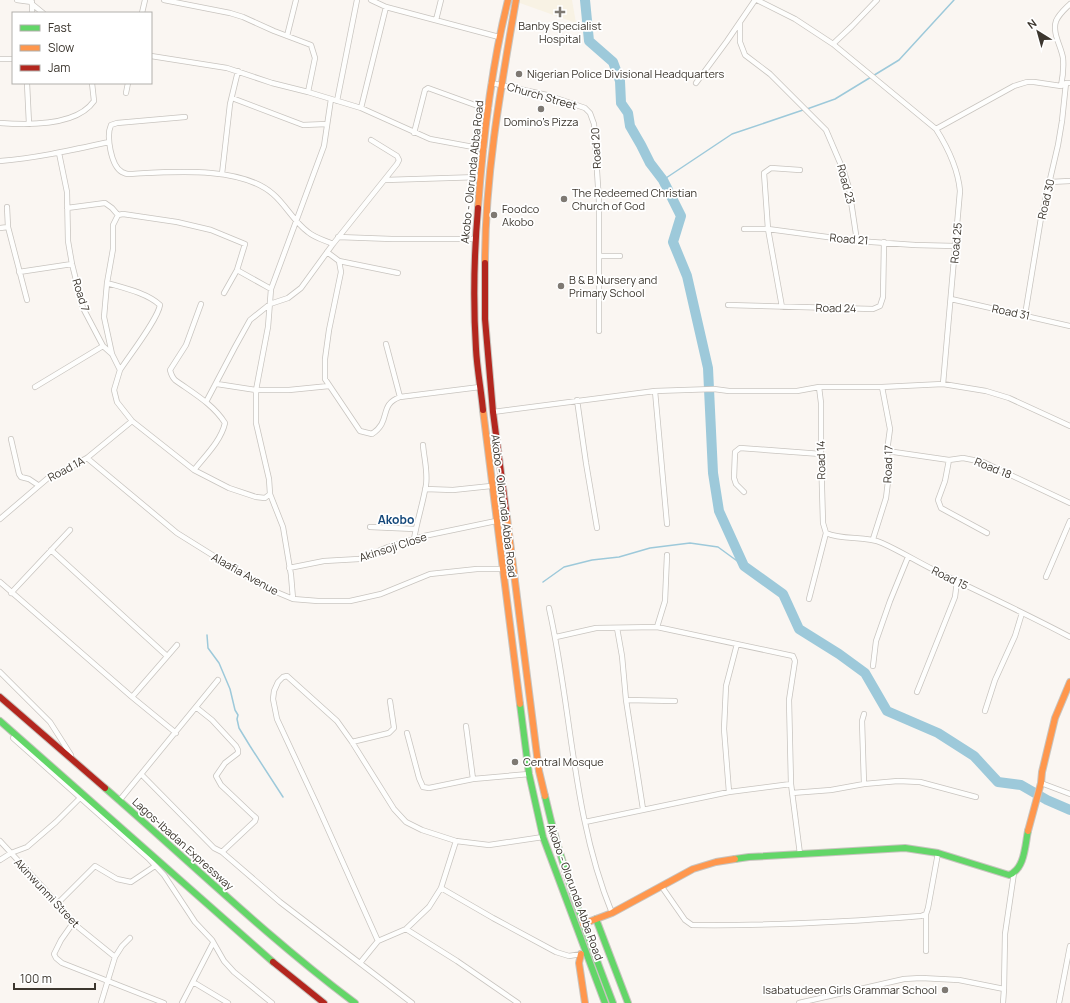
<svg xmlns="http://www.w3.org/2000/svg" width="1070" height="1003" font-family="Manrope,sans-serif">
	<rect width="100%" height="100%" fill="#faf6f2"/>
	<path fill="#f8f2e4" d="M517 0H572L576 23 517 2Z"/>
	<g fill="none" stroke-linecap="round" stroke-linejoin="round">
		<path stroke="#9dc9da" stroke-width="1.5" d="M807 109 835 99 899 60 954 0
			M663 180 732 134 803 110
			M543 582 564 567 592 560 619 557 650 548 690 543 718 547 744 566
			M207 635 208 648 219 663 230 689 235 710 238 715 237 719 239 728 250 746 283 797"/>
		<path stroke="#9dc9da" stroke-width="10" d="M585 0 589 41 613 62 620 81 621 103 628 113 630 126 641 145 650 163 663 180 681 216 673 242 687 276 708 368 713 473 719 511 744 566 783 594 799 629 839 654 865 673 887 711 938 733 974 756 998 782 1021 785 1047 800 1070 810"/>
		<g stroke="#c8c4bf" stroke-width="6">
			<path id="street" d="M17 0 32 2
				M164 0 230 13 243 17 274 31 311 45 315 58 308 92
				M371 0 386 7 499 37
				M757 0 795 19 833 44 936 129C948 148 958 168 960 191L943 384
				M32 3V13
				M32 4 43 13
				M142 13 145 0
				M436 20 441 0
				M740 23V42L745 55 770 74 826 130 844 172 849 188 857 241
				M287 36 296 0
				M833 44 852 26 877 0
				M151 56 227 68 272 83 308 92 361 108 430 139 484 149
				M0 59H13
				M27 83 29 124
				M491 83 547 95 585 108 590 113 594 124 599 202V331
				M696 83 727 41 755 0
				M1061 86C1063 76 1064 68 1063 58 1061 46 1052 33 1056 21 1059 14 1065 9 1070 4
				M126 93 128 83
				M232 98 303 125 327 124
				M337 101 357 0
				M361 108 386 7
				M185 117 117 123 111 125C106 136 111 166 122 172 124 173 126 174 128 174 169 172 240 165 273 194 286 205 294 222 308 232 315 238 324 240 333 244
				M0 123C27 125 77 126 94 101L92 83
				M936 129 1014 86 1027 82H1034L1061 86 1066 83H1070
				M414 133 425 90 428 88 475 105 489 108
				M59 153 67 192 68 241 72 264 83 308 103 346 112 354 120 370 114 390 117 402 132 421 194 470 229 488 256 497 265 498 270 494
				M0 161C37 158 72 150 109 142
				M222 174 230 104 238 71
				M385 180 480 177
				M1050 182 1070 181
				M7 207 8 227 27 300
				M67 208 105 203 112 208 118 215
				M0 228 8 227
				M744 229H768L857 241 915 245 955 246
				M338 237 392 239H475
				M327 252 339 261 341 272 329 330 325 359V379L360 431 372 434C392 421 378 405 400 397L480 387
				M599 256H620
				M339 261 398 273
				M237 270 271 289
				M19 272 72 264
				M107 283C124 288 147 293 160 305 158 319 129 356 120 370
				M951 299 1070 326
				M728 305 873 309 880 306 883 297 884 242
				M782 307 768 229 764 173 771 168 800 170
				M1025 315 1041 218 1058 145 1062 121 1066 83
				M386 344 400 397
				M112 354 104 317 107 283 113 249V225L118 215 123 214 177 222 211 230 245 244 237 270 224 293
				M217 384 256 390H289L329 386
				M35 387 103 346
				M819 387 821 403V454L823 523 826 533
				M655 391 667 524
				M577 400 586 463 597 528
				M206 402 235 347 250 320 270 304 288 298 301 288 333 244 397 164 399 160 397 156 371 140
				M493 412 655 391 714 389 729 391H797L819 387H882L943 384 986 391 1009 398 1070 426
				M11 439 19 474 21 477 29 479 38 485
				M887 451 949 460 963 458 983 462 1070 503
				M87 458 177 533 262 586 293 599 318 601H350L381 594 430 574 477 569H502
				M949 460 945 481 938 500 941 508 987 533
				M194 470C205 456 221 441 225 423 213 404 193 393 175 380 172 377 171 374 170 370L186 345 201 304
				M425 489 453 490 491 486
				M744 492 736 484 734 478 735 452 740 448 821 454
				M0 519 48 478 65 470 87 458 132 421
				M370 527 415 529
				M826 533C844 541 865 535 882 543 900 551 916 561 934 570 979 592 1025 613 1070 637
				M414 539C417 521 423 503 426 485 428 472 424 458 423 445
				M873 539 886 498 889 473 887 451 890 429 882 387
				M51 550 167 656
				M289 568 324 561 359 559 388 547 424 536 496 521
				M1046 577 1070 521
				M0 582 132 697 176 733
				M11 593 70 530
				M293 599 291 575 283 527 270 494 269 479 256 423V390L268 327 271 289 324 146 331 99
				M809 599 826 533
				M549 608C572 709 572 816 612 913
				M657 627 665 601 667 555
				M617 628 622 656 626 700 643 809
				M556 637 596 628 657 627 793 656 795 661 789 700 791 784 800 854
				M873 666 876 641 890 601 908 557
				M0 672 50 722 71 755
				M917 692 955 597 957 581
				M132 697 177 645
				M626 700 675 701
				M197 708 212 720 236 746 238 750V753L225 763 216 776 221 785 256 818 255 821 222 852
				M985 711 995 680 1015 636 1022 613
				M466 726 473 779
				M407 733 419 778 423 787 429 788 473 779 529 774
				M13 738 148 858 164 875 195 922 212 940 224 961 234 972 272 1003
				M352 742 389 733 394 728 390 701
				M142 775 214 848 222 852 280 902 412 1003
				M1041 783 1070 794
				M864 784 862 721 864 714
				M729 792 724 729 726 686 737 644
				M792 793 831 790 864 784 898 781 920 782 976 797
				M119 801 218 680
				M585 822 729 792 791 784
				M0 841 51 896 73 923 115 957 101 1003
				M0 860 11 853 27 847 56 822 80 798
				M662 887 685 920 692 925C769 926 845 922 921 916L926 914
				M441 888 493 918 556 952 569 956 581 954V953
				M57 904 95 866 117 879 131 882 155 866
				M73 923 61 940 54 954 56 958 62 963 164 1003
				M406 929 457 961 518 1003
				M378 941 318 807 277 719 273 699 274 691 278 682 283 677 287 676 337 721 352 742 394 809 406 822 422 830 456 841 489 845 543 837
				M926 951V914L928 908 938 853
				M115 957 122 946 130 938
				M360 963 378 941 406 929 429 907 441 888 456 841
				M193 982 228 1003
				M182 1003 213 943
				M799 1003 904 979 921 978 959 980 1004 989
				M1003 1003 1004 989 1005 934 1014 873
				M1059 1003 1070 946"/>
		</g>
		<g stroke="#c8c4bf" stroke-width="8">
			<path id="fast" d="M520 704 529 774 543 837 605 1003
				M0 721 273 962
				M105 788C188 860 267 937 355 1003
				M545 796C561 867 587 935 613 1003
				M735 859 749 857 905 848 938 853 1009 875C1025 869 1025 845 1028 831
				M596 919 628 1003"/>
		</g>
		<g stroke="#c8c4bf" stroke-width="8">
			<path id="slow" d="M478 208C483 138 491 68 508 0
				M485 263C485 174 501 87 516 0
				M483 410 520 704
				M507 518 539 771 545 796
				M1028 831 1041 783 1042 772 1055 718 1070 682
				M583 924 612 913 693 869 716 862 735 859
				M581 954 579 963 585 1003"/>
		</g>
		<g stroke="#c8c4bf" stroke-width="8">
			<path id="jam" d="M478 208C474 255 473 302 476 349 477 369 481 389 483 410
				M485 263V319L493 412 507 518
				M0 697 105 788
				M273 962 324 1003"/>
		</g>
		<use href="#street" stroke="#fefefd" stroke-width="4.5"/>
		<use href="#fast" stroke="#63d668" stroke-width="6"/>
		<use href="#slow" stroke="#ff974d" stroke-width="6"/>
		<use href="#jam" stroke="#b3261e" stroke-width="6"/>
	</g>
	<g fill="#7e7973" stroke="#fff" stroke-width="1.5">
		<path d="M558 6h4v4h4v4h-4v4h-4v-4h-4v-4h4z"/>
		<circle cx="519" cy="74" r="4"/>
		<circle cx="541" cy="109" r="4"/>
		<circle cx="564" cy="199" r="4"/>
		<circle cx="494" cy="215" r="4"/>
		<circle cx="561" cy="286" r="4"/>
		<circle cx="515" cy="762" r="4"/>
		<circle cx="945" cy="990" r="4"/>
	</g>
	<g text-anchor="middle" stroke-width="3.5" stroke-linejoin="round" paint-order="stroke">
		<g font-size="11" fill="#3c362e" stroke="#fff" text-anchor="start">
			<text x="560" y="30" text-anchor="middle">Banby Specialist<tspan x="560" dy="13">Hospital</tspan></text>
			<text x="527" y="78">Nigerian Police Divisional Headquarters</text>
			<text x="541" y="126" text-anchor="middle">Domino's Pizza</text>
			<text x="572" y="197">The Redeemed Christian<tspan x="572" dy="13">Church of God</tspan></text>
			<text x="502" y="213">Foodco<tspan x="502" dy="13">Akobo</tspan></text>
			<text x="569" y="284">B &amp; B Nursery and<tspan x="569" dy="13">Primary School</tspan></text>
			<text x="523" y="766">Central Mosque</text>
			<text x="937" y="994" text-anchor="end">Isabatudeen Girls Grammar School</text>
		</g>
		<g font-size="11" fill="#3c362e" stroke="#fff">
			<text transform="translate(542 96) rotate(16)" y="4">Church Street</text>
			<text transform="translate(596 148) rotate(-93)" y="4">Road 20</text>
			<text transform="translate(472 172) rotate(-84)" y="4">Akobo - Olorunda Abba Road</text>
			<text transform="translate(846 184) rotate(75)" y="4">Road 23</text>
			<text transform="translate(1046 199) rotate(-77)" y="4">Road 30</text>
			<text transform="translate(849 239) rotate(5)" y="4">Road 21</text>
			<text transform="translate(956 243) rotate(-85)" y="4">Road 25</text>
			<text transform="translate(81 295) rotate(73)" y="4">Road 7</text>
			<text transform="translate(836 308) rotate(1)" y="4">Road 24</text>
			<text transform="translate(1011 312) rotate(12)" y="4">Road 31</text>
			<text transform="translate(821 460) rotate(-91)" y="4">Road 14</text>
			<text transform="translate(888 464) rotate(-88)" y="4">Road 17</text>
			<text transform="translate(993 468) rotate(22)" y="4">Road 18</text>
			<text transform="translate(66 469) rotate(-28)" y="4">Road 1A</text>
			<text transform="translate(504 506) rotate(83)" y="4">Akobo - Olorunda Abba Road</text>
			<text transform="translate(393 547) rotate(-18)" y="4">Akinsoji Close</text>
			<text transform="translate(245 574) rotate(29)" y="4">Alaafia Avenue</text>
			<text transform="translate(950 578) rotate(26)" y="4">Road 15</text>
			<text transform="translate(183 844) rotate(42)" y="4">Lagos-Ibadan Expressway</text>
			<text transform="translate(575 892) rotate(70)" y="4">Akobo - Olorunda Abba Road</text>
			<text transform="translate(47 893) rotate(47)" y="4">Akinwunmi Street</text>
		</g>
		<g font-size="12" font-weight="bold" fill="#14487a" stroke="#fff">
			<text x="396" y="524">Akobo</text>
		</g>
	</g>
	<rect x="12" y="12" width="140" height="72" fill="#ffffff" stroke="#b1afab"/>
	<rect x="20" y="25" width="20" height="6" fill="#63d668" stroke="#b1afab"/>
	<text x="48" y="32" font-size="12" fill="#3c362e">Fast</text>
	<rect x="20" y="45" width="20" height="6" fill="#ff974d" stroke="#b1afab"/>
	<text x="48" y="52" font-size="12" fill="#3c362e">Slow</text>
	<rect x="20" y="65" width="20" height="6" fill="#b3261e" stroke="#b1afab"/>
	<text x="48" y="72" font-size="12" fill="#3c362e">Jam</text>
	<g transform="translate(1038 32) rotate(323)" stroke="#ffffff" stroke-width="3" paint-order="stroke">
	<path d="M0-3L7 15L0 10L-7 15Z" fill="#3c362e"/>
	<text y="-6" font-size="11" font-weight="bold" text-anchor="middle" fill="#3c362e">N</text>
	</g>
	<path d="M14 983v6h81v-6" fill="none" stroke="#3c362e" stroke-width="2"/>
	<text x="20" y="983" font-size="12" fill="#3c362e" stroke="#ffffff" stroke-width="3" paint-order="stroke">100 m</text>
</svg>
